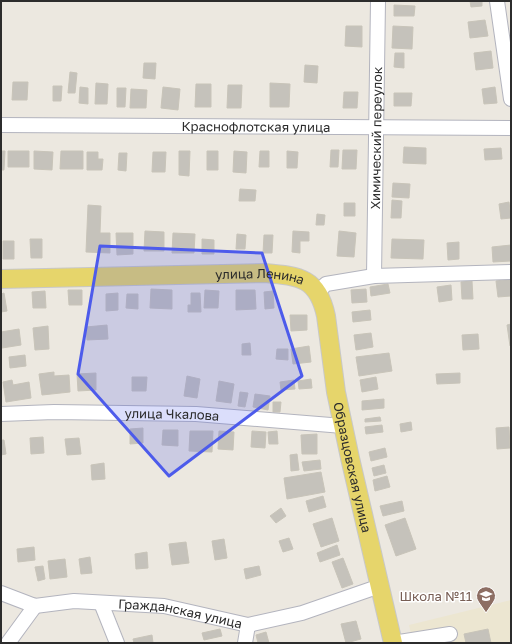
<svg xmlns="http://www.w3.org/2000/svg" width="512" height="644" font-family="'Golos Text',sans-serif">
	<rect width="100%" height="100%" fill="#ece8e0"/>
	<path fill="#ece6d1" d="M511 600V643H413L409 625Z"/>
	<path fill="#c5c2bb" stroke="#c8c4b9" d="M470 1H482V6L471 7Z
		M394 5 415 6 414 16H394Z
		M485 20 488 36 470 38 468 22Z
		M346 26H362V47L345 46Z
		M393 26 413 27 412 49 392 48Z
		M491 51 493 68 476 70 474 53Z
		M395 53H404V68L394 67Z
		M144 63H156L155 79 143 78Z
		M305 65 318 66 317 83 304 82Z
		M70 72 77 73 75 93H68Z
		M13 82H28L27 100H12Z
		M96 83 108 84 107 104H95Z
		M270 83 290 84 289 107H270Z
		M196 84H211V107H195Z
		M228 85H242L241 108H227Z
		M53 86H62L61 101H53Z
		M80 87 88 88V104L79 103Z
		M163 87 180 89 178 110 161 108Z
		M495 87 497 103 484 104 482 89Z
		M117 88H126L125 107H117Z
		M131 89 147 90 146 108H130Z
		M344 92H358L357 108H343Z
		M394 93H412L411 106H394Z
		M404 147 426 148V164L403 163Z
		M501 148 502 159 485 160 484 149Z
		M331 150H339L338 167H330Z
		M343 150H357L356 169H342Z
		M1 151H5L4 170H1Z
		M8 151H29V167H8Z
		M34 151 53 152 52 170 34 169Z
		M61 151H83V169H60Z
		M179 151H190L189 176 179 175Z
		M207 151H218V170H207Z
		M234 151 247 152 246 173 233 172Z
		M260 151H269V167H259Z
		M287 151 298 152 297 168H287Z
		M87 152H98V159H103L102 170H87Z
		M153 152H166L165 172H152Z
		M119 153H127L126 171 118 170Z
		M393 183 410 184 409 198 392 197Z
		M240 189 256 190 255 201H239Z
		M392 200 402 201 401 218H391Z
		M509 202 511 218 501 219 499 204Z
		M344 203H355V216H344Z
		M88 205 101 206 100 233H110V253L86 252Z
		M317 214 325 215 324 225H316Z
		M145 231 164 232V251H144Z
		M293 231 309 232V241H300V253L292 252Z
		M339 231 356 233 354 257 337 256Z
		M116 233H133V254L117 255Z
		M173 233 195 234 194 253H172Z
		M237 234 246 235 245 249H236Z
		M264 235H273L272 253H263Z
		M30 239H42V258H31Z
		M202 239 214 240V254H202Z
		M392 239 424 240 423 259 391 258Z
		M3 241H14V259H3Z
		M459 242V259L448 260 447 243Z
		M511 245V261L493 262 492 247Z
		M511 279V296L498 297 496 281Z
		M472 281 473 299H462L461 282Z
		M388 284 390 293 371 296 370 287Z
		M451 285 452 300 439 302 437 287Z
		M151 289 172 290V309L150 308Z
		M366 289 367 302 352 303 351 290Z
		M68 290H82V305H69Z
		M205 290 219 291 218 308H204Z
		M236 290H255L256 309 236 310Z
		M45 291 46 308H33L32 292Z
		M273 291 274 308 265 309 264 292Z
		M4 293 7 311 1 312V294Z
		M118 293V310L106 311V294Z
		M191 293H200L201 312H188V305H191Z
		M127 294H138V309L126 308Z
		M370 310 371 320 353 322 352 312Z
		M290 315H307V330L291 331Z
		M511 324V346H510L507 325Z
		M107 325 108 339 87 340 86 327Z
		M48 326 49 349 35 350 33 328Z
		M19 329 21 345 2 348 1 332Z
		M371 333 373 347 356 350 354 335Z
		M478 334 479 349 463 350 462 335Z
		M250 343 251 355H242V344Z
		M309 346 311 362 293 364 291 349Z
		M277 349H288V360L276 359Z
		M389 353 392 371 359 376 356 357Z
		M25 355 26 366 10 368 9 357Z
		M54 372V376L69 375 70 392 42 395 39 374Z
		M96 373V390L78 391 77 374Z
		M460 373V383L437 384 436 374Z
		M187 376 200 379 197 398 184 396Z
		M132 377H147L146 391H132Z
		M376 377 378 389 362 392 360 380Z
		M311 379 312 388 299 389 298 381Z
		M12 380 13 385 29 382 31 398 6 402 3 382Z
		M294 380 295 389 281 390 280 382Z
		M219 381 234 384 231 403 216 401Z
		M240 392 248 393 245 407 238 406Z
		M255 394 270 396 268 410 253 407Z
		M384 399V408L362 410V401Z
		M273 402H281L280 412H273Z
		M380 417 381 421 365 422V419Z
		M411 422 412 430 401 432 400 424Z
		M382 425 383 432 366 434 365 427Z
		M509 427 510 448 497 449 496 428Z
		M143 428V443L130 444V429Z
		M163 430H178V446L162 445Z
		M190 431H213L212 452 189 451Z
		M219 431 234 432 233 450 218 449Z
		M252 431 266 432 265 448 251 447Z
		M277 431 278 444H269L268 432Z
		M317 434V454H302L301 435Z
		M43 437 44 453 31 454 30 438Z
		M79 438 81 454 67 455 65 439Z
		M1 440H4L6 454 1 455Z
		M385 448 387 457 371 461 369 452Z
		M297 454 299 470 291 471 290 455Z
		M320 460 321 469 304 471 302 462Z
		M104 463 105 479 92 480 91 465Z
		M384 465 386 473 374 476 372 468Z
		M321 472 325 492 287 499 284 478Z
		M387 476 390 487 375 491 373 480Z
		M323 496 326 507 309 512 306 501Z
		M402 501 404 511 383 516 380 506Z
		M281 508 286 516 276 523 270 516Z
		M332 518 339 541 321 547 313 524Z
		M405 518 416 549 396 556 385 525Z
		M289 538 293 549 283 552 279 541Z
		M224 539 227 558 215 560 212 541Z
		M186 542 189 563 172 565 169 544Z
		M337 545 340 555 320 562 317 553Z
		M34 547 35 560 18 562 17 549Z
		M147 552 148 568 136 569 135 554Z
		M90 557 92 573 81 574 79 559Z
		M343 558 353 584 342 588 332 562Z
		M65 559 67 577 50 579 48 561Z
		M43 566 45 579 38 581 35 567Z
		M259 566 261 575 246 579 244 569Z
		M356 621 361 639 346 643 341 624Z
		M220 629 222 636 204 640 202 633Z
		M488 629 491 643H466L464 634Z
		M266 632 269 643H258L256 635Z
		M152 635 153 643H134L133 639Z"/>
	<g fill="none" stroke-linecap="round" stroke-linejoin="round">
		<g stroke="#b3b4be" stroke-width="16">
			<g id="minor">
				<path d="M497 1 511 99"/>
				<path id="s1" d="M1 125 511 128"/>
				<path id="s2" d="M374 276 378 1"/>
				<path d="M318 292 326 284 374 276 511 272"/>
				<path id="s3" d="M1 414 54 412 196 414 343 426"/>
				<path id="s4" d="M1 593 35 606 74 601 164 606 248 625 302 613 380 586"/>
				<path d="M101 603 117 643"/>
				<path d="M8 643 35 606"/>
				<path d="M245 643 248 625"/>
				<path d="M393 643 450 634"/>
			</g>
		</g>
		<g stroke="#c8c8c8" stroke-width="20">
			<g id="major">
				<path id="s5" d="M1 279 265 273C300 276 318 278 326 316L336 392 350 458 393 643"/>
			</g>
		</g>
		<use href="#minor" stroke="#fff" stroke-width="14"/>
		<use href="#major" stroke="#e6d56b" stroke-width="18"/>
	</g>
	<path fill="#4d5beb" fill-opacity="0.2" stroke="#4d5beb" stroke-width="3" stroke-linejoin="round" d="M100 246 262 253 302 376 169 476 78 374Z"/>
	<defs>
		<g id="school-pin" transform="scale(1)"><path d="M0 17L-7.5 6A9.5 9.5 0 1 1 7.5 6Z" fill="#8d6e63" stroke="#fff"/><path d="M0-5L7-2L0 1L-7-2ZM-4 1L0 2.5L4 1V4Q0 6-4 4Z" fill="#fff"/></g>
	</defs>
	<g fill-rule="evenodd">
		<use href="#school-pin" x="486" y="596"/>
	</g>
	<g text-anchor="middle" stroke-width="3" stroke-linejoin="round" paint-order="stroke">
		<g font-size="13" fill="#2c2c2c" stroke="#fff">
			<text dy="5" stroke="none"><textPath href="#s1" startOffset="255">Краснофлотская улица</textPath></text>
			<text dy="5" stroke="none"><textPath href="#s2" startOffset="138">Химический переулок</textPath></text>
			<text dy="5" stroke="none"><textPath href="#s5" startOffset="259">улица Ленина</textPath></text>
			<text dy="5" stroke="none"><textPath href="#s3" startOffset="171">улица Чкалова</textPath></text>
			<text dy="5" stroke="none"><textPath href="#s5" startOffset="501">Образцовская улица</textPath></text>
			<text dy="5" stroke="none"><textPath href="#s4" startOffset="183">Гражданская улица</textPath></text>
		</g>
		<g font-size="13" fill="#785e54" stroke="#fff" text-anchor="end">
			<text x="472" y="601">Школа №11</text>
		</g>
	</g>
	<rect width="512" height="644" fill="none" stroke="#2c2c2c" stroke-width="4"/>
</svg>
